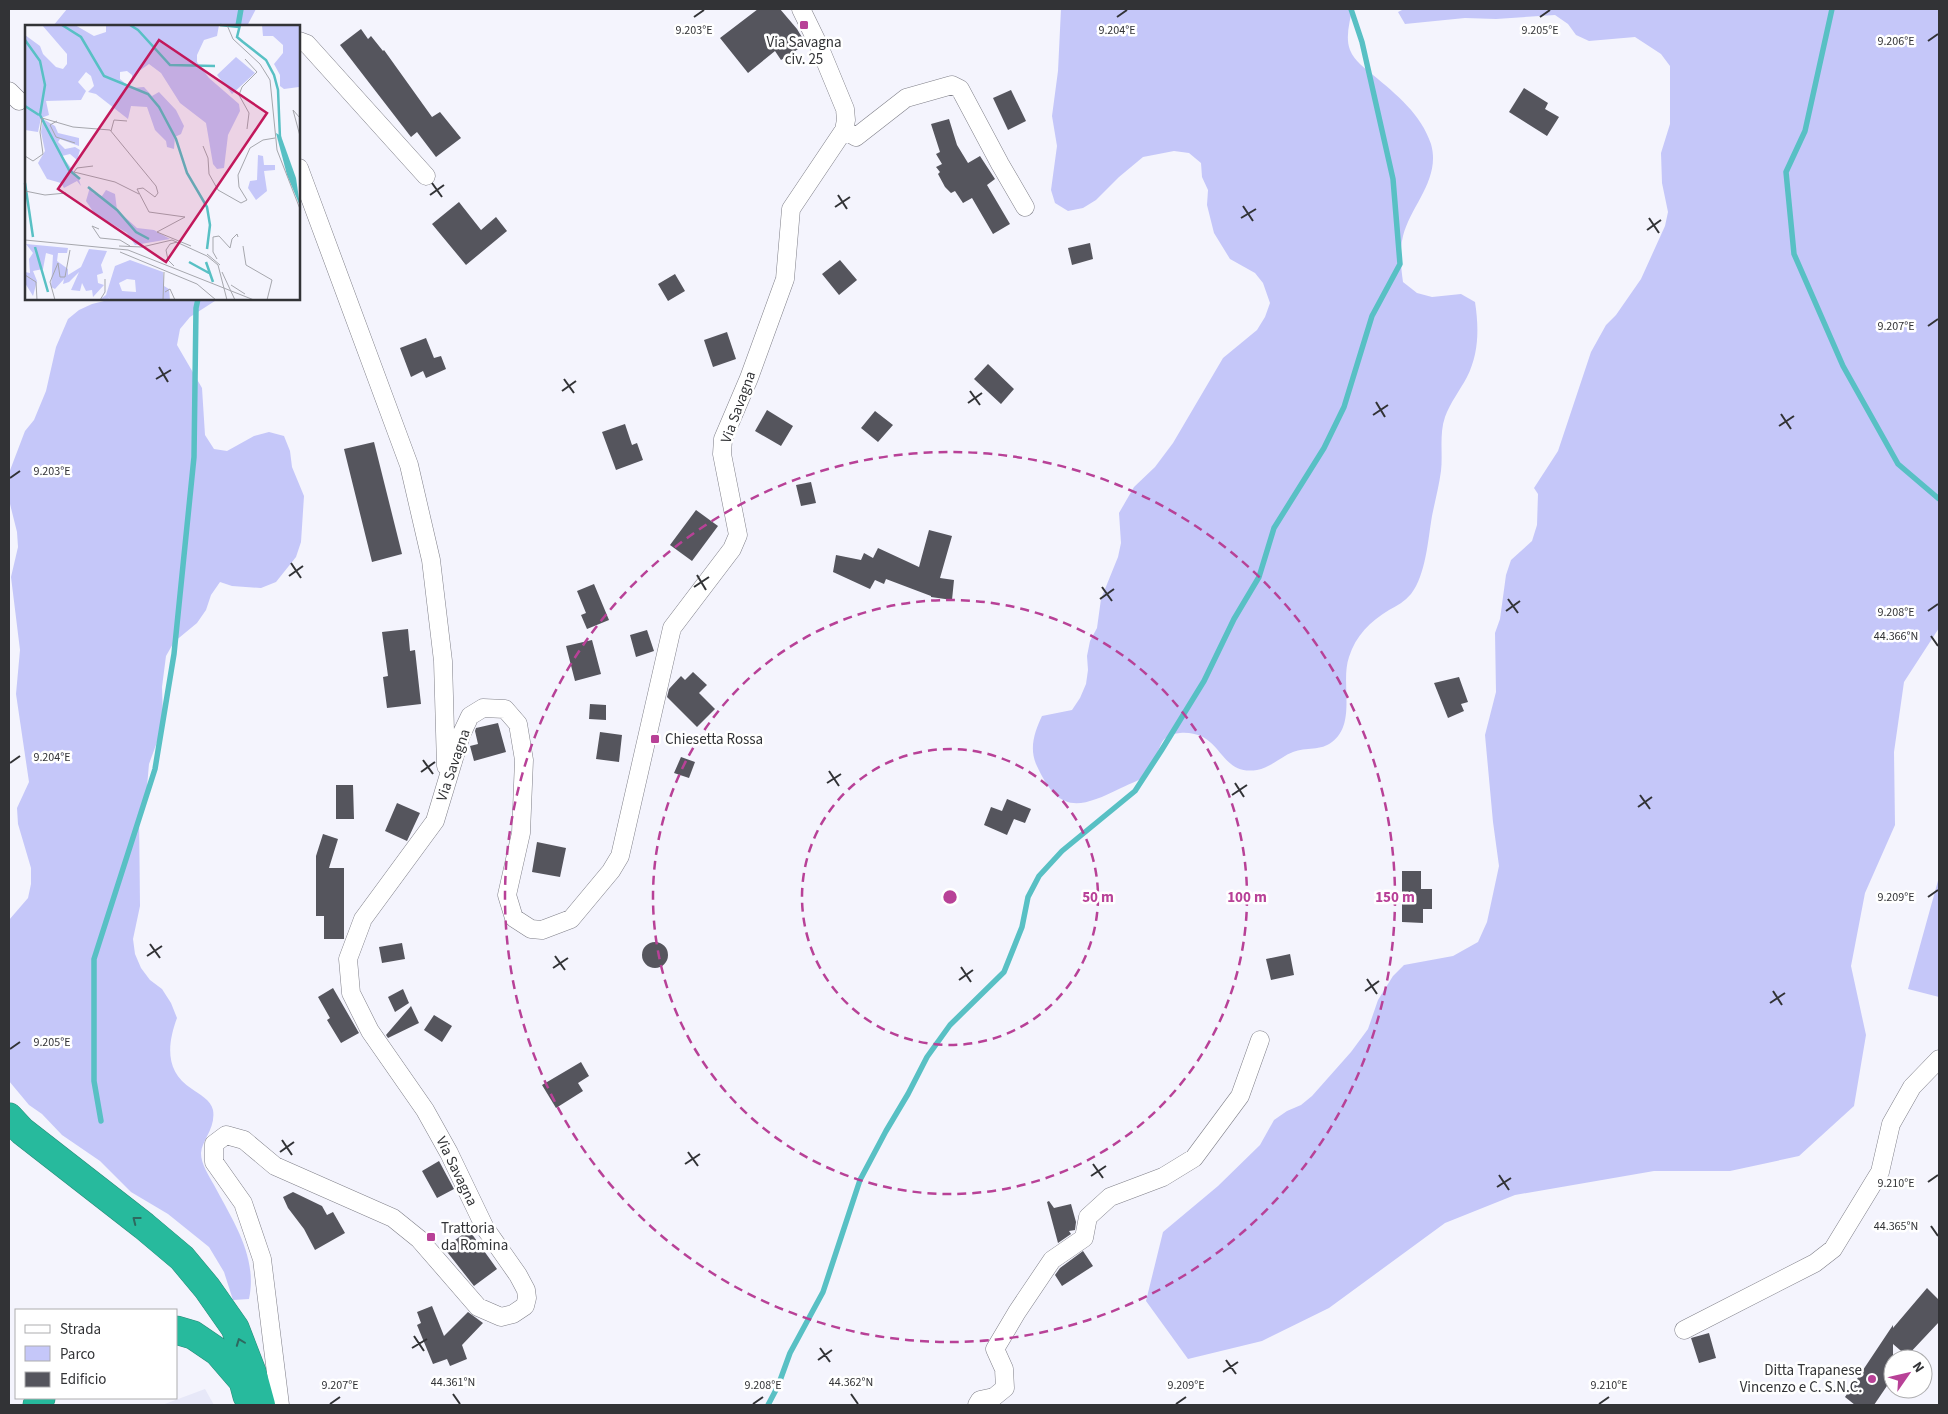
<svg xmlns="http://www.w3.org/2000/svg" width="1948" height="1414" font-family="'Source Sans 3',sans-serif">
	<rect width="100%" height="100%" fill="#f4f4fd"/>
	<path fill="#e7e8f8" d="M205 1389 214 1405H162Z"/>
	<path fill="#c5c7f9" d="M67 9H256L247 26H53Z
		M1061 9H1352C1350 22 1345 37 1350 50 1355 62 1364 67 1373 75 1396 94 1421 114 1431 144 1441 179 1411 205 1403 236 1399 252 1401 267 1403 282L1417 293 1432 297 1461 294 1475 302C1479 328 1479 353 1467 377 1460 390 1450 403 1445 417 1439 434 1443 454 1441 471 1439 486 1435 501 1432 516 1428 539 1426 575 1411 594 1405 601 1397 606 1389 610 1370 622 1356 635 1349 657 1340 683 1357 723 1332 742 1321 751 1306 747 1293 752 1280 757 1272 767 1257 770 1217 776 1224 730 1180 733 1155 735 1161 755 1152 769 1145 779 1131 783 1121 788 1077 810 1058 813 1036 764 1029 747 1035 731 1042 716L1072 710 1080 698 1086 684 1088 670 1087 656 1090 641 1097 628 1101 599 1118 557 1121 543 1119 513 1134 487 1155 467 1173 443 1223 358 1257 330 1265 317 1270 303 1263 283 1255 273 1230 259 1214 233 1207 205 1208 190 1202 177 1201 163 1189 153 1174 151 1143 157 1119 177 1096 200 1083 208 1068 211 1055 203 1051 190 1057 146 1052 116 1058 71Z
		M1404 9H1939V628L1904 682 1894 752 1895 825 1865 893 1851 966 1866 1035 1854 1106 1799 1156 1730 1171H1654L1515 1195 1445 1223 1329 1308 1262 1341 1188 1359 1146 1301 1163 1232 1218 1186 1260 1145 1274 1120 1287 1111 1301 1105 1312 1096 1351 1052 1368 1029 1378 1000 1393 976 1404 965 1453 956 1478 942 1487 922 1499 866 1493 822 1485 735 1496 692 1495 633 1500 619 1506 575 1511 560 1532 541 1537 525 1538 494 1534 488 1558 451 1591 352 1606 325 1616 315 1641 279 1665 226 1668 212 1662 183 1661 153 1670 124V66L1661 54 1635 37 1589 41 1576 35 1568 24 1555 15 1496 19 1465 18 1405 24 1398 12Z
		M112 299H218L190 317 180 329 177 345 202 388 205 435 214 449 227 451 254 436 269 432 284 436 290 451 292 467 304 496 301 542 296 557 276 582 261 588 232 586 220 582 211 595 206 610 197 623 174 642 166 656 162 687 163 719 160 734 149 764 146 798 139 813 140 906 133 939 135 954 141 968 150 980 162 989 171 1003 177 1018C167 1045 165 1072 192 1089 199 1094 211 1100 213 1110 216 1128 202 1140 201 1153 201 1164 209 1176 214 1185 233 1221 258 1257 249 1299L233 1300 224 1272 209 1247 168 1214 131 1192 100 1161 62 1135 42 1114 29 1105 9 1081V920L28 898 31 884V868L18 824 17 808 29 782 16 694 20 650 11 577 18 547 17 532 10 504 9 473 25 431 34 420 46 391 56 347 68 319 79 310 92 304Z
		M1939 877V997L1908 989Z"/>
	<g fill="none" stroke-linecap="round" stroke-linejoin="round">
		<path stroke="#58c0c4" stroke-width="5.5" d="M1832 9 1805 131 1786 172 1794 254 1843 366 1898 464 1939 499
			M238 26 241 9
			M101 1121 94 1081V959L155 769 174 654 194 457 196 308 198 299
			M768 1405 778 1386 790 1353 823 1292 860 1180 886 1131 908 1094 927 1057 950 1025 1004 972 1022 927 1028 897 1039 876 1062 851 1135 791 1161 751 1204 681 1234 619 1259 577 1274 528 1324 448 1344 407 1372 316 1400 264 1393 179 1362 42 1351 9"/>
	</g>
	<path fill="#55555d" d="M758 9H780L797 29 806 44 781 60 775 51 748 73 720 38Z
		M361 29 368 39 371 36 383 51 384 50 432 117 440 112 461 138 436 157 417 132 411 137 340 45Z
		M1524 88 1548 103 1545 109 1559 117 1547 136 1509 112Z
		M1011 90 1026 121 1008 130 993 98Z
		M949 119 957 145 968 163 980 156 995 179 987 185 1010 224 993 234 972 198 963 203 955 191 951 193 945 187 938 174 940 172 936 167 942 164 936 154 940 152 931 124Z
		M459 202 481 230 496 217 507 231 466 265 432 224Z
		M1090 243 1093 259 1072 265 1068 248Z
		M840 260 857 280 839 295 822 274Z
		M675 274 685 291 668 301 658 284Z
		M727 332 736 359 713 367 704 340Z
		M426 338 434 358 441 356 446 369 426 378 423 371 411 377 400 348Z
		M988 364 1014 389 1001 404 974 379Z
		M767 410 793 426 781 446 755 431Z
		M875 411 893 425 878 442 861 428Z
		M625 424 632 445 637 443 643 460 616 470 602 432Z
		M374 442 402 554 372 562 344 449Z
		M811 482 816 503 801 506 796 485Z
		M696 510 718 526 692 561 670 545Z
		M929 530 952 536 940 578 954 580 952 600 931 597V596L886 579 884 584 875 580 870 589 833 572 836 555 861 560 864 553 873 558 878 548 919 567Z
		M594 584 609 620 587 629 581 615 586 613 577 591Z
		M408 629 410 651 415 650 421 704 387 708 383 677 388 676 382 632Z
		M647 630 654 651 636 657 630 635Z
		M592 640 601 674 575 681 566 646Z
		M693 672 707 685 699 693 715 709 697 727 667 697 669 689 681 676 685 680Z
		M1459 677 1468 702 1461 704 1464 711 1448 718 1434 683Z
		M590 704 606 705V720L589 719Z
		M498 723 506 752 474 761 470 746 478 744 475 731 476 728Z
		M600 732 622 735 619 762 596 759Z
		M681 757 695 762 689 778 674 773Z
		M336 785H353L354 819H336Z
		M1007 799 1031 809 1025 823 1014 819 1007 835 984 825 991 807 1002 811Z
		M397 803 420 813 407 841 385 831Z
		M323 834 338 839 329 868H344V939H324V916H316V856Z
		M537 842 566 848 560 877 532 872Z
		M1402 871H1421V889H1432V909H1423V923L1402 922Z
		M642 955a13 13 0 1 1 26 0a13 13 0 1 1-26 0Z
		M402 943 405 959 382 963 379 947Z
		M1290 954 1294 975 1271 980 1266 959Z
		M333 988 359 1033 341 1043 327 1020 330 1018 318 997Z
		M403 989 409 1003 395 1012 388 997Z
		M411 1006 419 1023 388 1038 386 1035Z
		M434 1015 452 1026 442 1042 424 1030Z
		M581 1062 589 1076 578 1083 583 1091 556 1108 542 1085Z
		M439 1161 454 1189 437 1198 422 1171Z
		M293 1192 322 1206 327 1215 333 1212 345 1233 315 1250 304 1229 288 1208 283 1197Z
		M1049 1201 1054 1208 1071 1204 1076 1222 1075 1230 1069 1231 1071 1234 1058 1243 1047 1202Z
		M469 1230 497 1269 474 1286 444 1248Z
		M1083 1251 1093 1266 1062 1286 1055 1275 1060 1268Z
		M1927 1288 1939 1300V1322L1907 1356 1893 1344V1377L1874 1405H1855L1845 1397 1893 1325V1328Z
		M432 1306 444 1336 468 1312 483 1323 462 1345 467 1359 450 1366 447 1359 433 1364 417 1325 421 1323 417 1312Z
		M1709 1333 1716 1358 1699 1363 1691 1338Z"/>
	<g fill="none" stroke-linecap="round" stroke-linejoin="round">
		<g stroke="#7f7f88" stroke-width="19">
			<path id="minor" d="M299 41 307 44 426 176
				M9 91 19 101
				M844 130 856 137 906 98 952 85 960 89 1000 164 1025 207
				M299 168 409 465 431 560 443 661 446 766
				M1684 1330 1815 1263 1833 1249 1880 1172 1891 1124 1912 1087 1939 1059
				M280 1405 262 1259 243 1203 214 1162V1144L226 1135 244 1140 275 1166 393 1218 419 1239 478 1307 501 1317 513 1314 525 1306 527 1298 526 1290 518 1275 485 1228 449 1153 425 1110 370 1031 351 993 348 959 363 919 435 821 461 735 470 716 483 708 505 709 518 724 524 760 521 833 507 895 514 918 531 929 542 930 571 919 611 871 620 856 672 628 732 549 738 535 722 454 723 439 749 378 785 279 791 209 844 130 846 120 845 109 819 46 801 9
				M977 1405 980 1400 994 1397 1005 1388 1004 1369 995 1349 1017 1312 1052 1260 1084 1238 1088 1217 1110 1197 1163 1177 1194 1158 1240 1096 1260 1040"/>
		</g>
		<g stroke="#2b8b79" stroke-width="29">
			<path id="motorway" d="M9 1117 22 1131 144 1226 182 1258 207 1288 235 1328 252 1372 261 1405
				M176 1330 193 1335 218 1352 243 1381 247 1396
				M37 1405 41 1398"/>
		</g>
		<use href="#minor" stroke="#fff" stroke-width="18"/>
		<use href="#motorway" stroke="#27ba9d" stroke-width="28"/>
	</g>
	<defs><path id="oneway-chevron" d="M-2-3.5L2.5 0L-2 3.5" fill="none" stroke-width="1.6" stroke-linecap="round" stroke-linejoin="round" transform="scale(1.25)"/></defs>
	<g stroke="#2e695f">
		<use href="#oneway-chevron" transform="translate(136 1220) rotate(-142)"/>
		<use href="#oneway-chevron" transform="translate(240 1342) rotate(-111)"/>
	</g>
	<path fill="none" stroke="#323336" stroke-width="2" d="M694 17 704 10M1117 17 1127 10M1540 17 1550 10M1928 41 1938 34M432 183 442 197M430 195 444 185M838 195 847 209M1243 206 1253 221M835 207 850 197M1241 218 1256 209M1649 218 1659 233M1647 230 1661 220M1928 326 1938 319M159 367 168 382M156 379 171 370M564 379 574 393M562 391 576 381M970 391 980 405M1376 402 1385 417M968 403 982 393M1781 414 1791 429M1373 415 1388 405M1779 426 1794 416M10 478 20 471M291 563 301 578M697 575 706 590M289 576 303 566M694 587 709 577M1102 587 1112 601M1100 599 1114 589M1508 599 1518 613M1506 611 1520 601M1928 611 1938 604M1931 636 1938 646M423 760 433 774M10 763 20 756M829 771 839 786M421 772 435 762M827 783 841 774M1235 783 1244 797M1232 795 1247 785M1640 795 1650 809M1638 807 1652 797M1928 897 1938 890M150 944 160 958M147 956 162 946M555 956 565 970M961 967 971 982M553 968 568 958M1367 979 1377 994M959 980 973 970M1365 991 1379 981M1773 991 1782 1005M1770 1003 1785 993M10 1049 20 1042M282 1140 292 1155M280 1152 294 1142M688 1152 698 1166M685 1164 700 1154M1093 1164 1103 1178M1499 1175 1509 1190M1091 1176 1106 1166M1928 1182 1938 1175M1497 1187 1511 1178M1931 1226 1938 1236M414 1336 424 1351M412 1348 427 1339M820 1348 830 1362M818 1360 832 1350M1226 1360 1236 1374M1223 1372 1238 1362M453 1394 460 1404M851 1394 858 1404M330 1404 340 1397M753 1404 763 1397M1176 1404 1186 1397M1599 1404 1609 1397"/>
	<g fill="none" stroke="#b84197" stroke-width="2.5" stroke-dasharray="9 6">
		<circle cx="950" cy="897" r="148"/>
		<circle cx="950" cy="897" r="297"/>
		<circle cx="950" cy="897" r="445"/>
	</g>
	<g fill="#b84197" stroke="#fff" stroke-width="2">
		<rect x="799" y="20" width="10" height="10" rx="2.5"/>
		<rect x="650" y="734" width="10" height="10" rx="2.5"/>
		<rect x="426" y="1232" width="10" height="10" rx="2.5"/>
		<circle cx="1872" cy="1379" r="5"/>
	</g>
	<g text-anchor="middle" stroke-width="5" stroke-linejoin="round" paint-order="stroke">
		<g font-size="15" fill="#323336" stroke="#fff" text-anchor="start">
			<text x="804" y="47" text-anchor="middle">Via Savagna<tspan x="804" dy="17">civ. 25</tspan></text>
			<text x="665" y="744">Chiesetta Rossa</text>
			<text x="441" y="1233">Trattoria<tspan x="441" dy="17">da Romina</tspan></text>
			<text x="1862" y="1375" text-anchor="end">Ditta Trapanese<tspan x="1862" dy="17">Vincenzo e C. S.N.C.</tspan></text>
		</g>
		<g font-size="15" fill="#323336" stroke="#fff">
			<text transform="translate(738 407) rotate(-70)" y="5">Via Savagna</text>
			<text transform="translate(453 765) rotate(-71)" y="5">Via Savagna</text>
			<text transform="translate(457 1171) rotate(64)" y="5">Via Savagna</text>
		</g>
	</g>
	<g transform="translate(25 25)">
		<rect width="275" height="275" fill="#f4f4fd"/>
		<path d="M17 0H50L69 11 81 7V0H194L192 11 179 15 172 30V37L184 53 214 79 215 86 203 110 199 143 192 144 188 139 181 98 155 78 136 48 124 39 114 46 107 58V50L102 46 95 47V54L106 63 119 62 127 71 134 67 151 85 159 101 156 109 150 112 149 124 142 122 141 116 130 105 122 82 106 81 103 94 71 69 63 67 69 61 66 51 61 47 53 57 61 66 56 75 21 76 24 90 16 93 13 107 0 105V10L15 21 18 29 31 42 38 44 42 39V29ZM237 0H275L274 62 259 64 255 61V50L249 39 258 28V20L248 11H238ZM211 32 230 48 207 69 192 50ZM18 94 30 101 33 108 54 113V121L35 114 33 117 40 124 50 122 55 125 52 135 45 129 37 131 53 152 56 161 52 156 39 163 36 158 22 154 13 138 20 126 16 107ZM233 130 238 131 239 140H250V145L239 146 242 166 231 175 223 163 225 156 232 155ZM65 162 68 168 77 171 81 165 90 169 92 185 112 203 129 205 145 214 110 220 102 208 69 188 61 176ZM1 219 43 223 42 228H33L32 236 43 244V250L56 242 64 224 82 226 76 240 78 248 72 250 73 258 79 260 68 272 67 265 61 266 57 258 55 266 46 265 54 247 44 257 38 259 39 254 30 264 26 262 28 230 21 228 18 244 8 246 12 256 8 271 0 258V247L5 248 4 234 8 228ZM105 235 138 247 139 261 144 264 145 275H86L83 272 85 275H74L81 270 90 241ZM102 254 110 255 111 267 97 266 94 258Z" fill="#c5c7f9" fill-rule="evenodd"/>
		<path d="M251 108 256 111 271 153 275 181 262 150Z" fill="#58c0c4"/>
		<path fill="none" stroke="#58c0c4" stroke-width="2.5" d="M37 0 56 12 79 51 123 69 134 82 151 114 162 148 182 182 185 200 182 224M105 0 113 5 145 40 190 41M195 0 214 2M215 0 212 12 218 17M0 15 15 36 20 60 15 90 44 145 55 154M218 17 241 35 249 50 253 65 255 113M0 81 14 90M0 158 8 212M63 162 92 185 111 207 124 214M10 222 23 267M164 237 184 248M181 237 188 257"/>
		<path fill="none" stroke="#a6a7ad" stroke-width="1" d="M202 0 208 14 235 39 245 55 252 125 275 184M220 34 232 47 217 62 214 70 224 88 222 104M275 93 268 85 275 111M32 96 25 100 31 112 50 118M86 106 89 95 102 96M178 121 183 133 184 149 193 165 216 178 222 175 214 162 213 150 225 123 238 115 250 113M0 131 8 136 18 129 15 107 17 93 48 102 85 105 131 161 133 168 130 172 118 163 112 164 124 187 160 192 132 207 166 221M68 141 52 143 49 147 90 157 114 169M0 166 20 170 41 168M74 204 67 201 75 213 95 215 105 221M0 215 103 225 229 275M94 221 117 222 147 215 182 231 193 240 202 275M218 221 221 240 247 255 242 275M95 227 172 259 191 275M182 229 195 240M192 234 188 227V212L194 211 205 223 207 214 212 209 213 212M149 241 143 235 141 225 145 219 152 217M197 247 210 275M0 250 11 257 12 275M206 260 220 269M140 267 145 264 150 275M30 275 25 257 33 238 35 252H40L45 225M75 275 80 267V254M138 275 139 247"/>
		<path fill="#c2185b" fill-opacity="0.15" stroke="#c2185b" stroke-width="2.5" d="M134 15 242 88 141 237 33 164Z"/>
		<rect width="275" height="275" fill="none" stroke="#323336" stroke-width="2.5"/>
	</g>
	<g font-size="12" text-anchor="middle" fill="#323336" stroke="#fff" stroke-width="5" stroke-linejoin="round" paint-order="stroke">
		<text x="694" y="34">9.203°E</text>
		<text x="1117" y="34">9.204°E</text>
		<text x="1540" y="34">9.205°E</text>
		<text x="1896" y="45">9.206°E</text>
		<text x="1896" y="330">9.207°E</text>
		<text x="52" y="475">9.203°E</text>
		<text x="1896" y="616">9.208°E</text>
		<text x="1896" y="640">44.366°N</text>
		<text x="52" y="761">9.204°E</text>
		<text x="1896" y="901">9.209°E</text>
		<text x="52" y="1046">9.205°E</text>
		<text x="1896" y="1187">9.210°E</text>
		<text x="1896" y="1230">44.365°N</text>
		<text x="453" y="1386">44.361°N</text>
		<text x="851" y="1386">44.362°N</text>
		<text x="340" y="1389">9.207°E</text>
		<text x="763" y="1389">9.208°E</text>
		<text x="1186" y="1389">9.209°E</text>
		<text x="1609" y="1389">9.210°E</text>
	</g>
	<circle cx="950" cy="897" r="8" fill="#b84197" stroke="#fff" stroke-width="2.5"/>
	<g font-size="15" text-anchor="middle" font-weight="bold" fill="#b84197" stroke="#fff" stroke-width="5" stroke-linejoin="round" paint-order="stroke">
		<text x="1098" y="902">50 m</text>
		<text x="1247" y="902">100 m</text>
		<text x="1395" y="902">150 m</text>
	</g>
	<rect width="1948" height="1414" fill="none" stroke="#323336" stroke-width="20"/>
	<rect x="15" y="1309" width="162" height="90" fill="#ffffff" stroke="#adadaf"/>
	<rect x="25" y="1325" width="25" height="8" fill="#ffffff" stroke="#adadaf"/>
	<text x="60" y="1334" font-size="15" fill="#323336">Strada</text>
	<rect x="25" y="1346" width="25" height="15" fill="#c5c7f9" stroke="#adadaf"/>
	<text x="60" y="1359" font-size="15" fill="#323336">Parco</text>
	<rect x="25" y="1372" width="25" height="15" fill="#55555d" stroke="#adadaf"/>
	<text x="60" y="1384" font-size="15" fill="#323336">Edificio</text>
	<g transform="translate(1908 1374) rotate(56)"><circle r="24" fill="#ffffff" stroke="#adadaf"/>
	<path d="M0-4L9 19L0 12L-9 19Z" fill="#b84197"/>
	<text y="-8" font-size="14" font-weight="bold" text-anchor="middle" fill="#323336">N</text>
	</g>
</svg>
